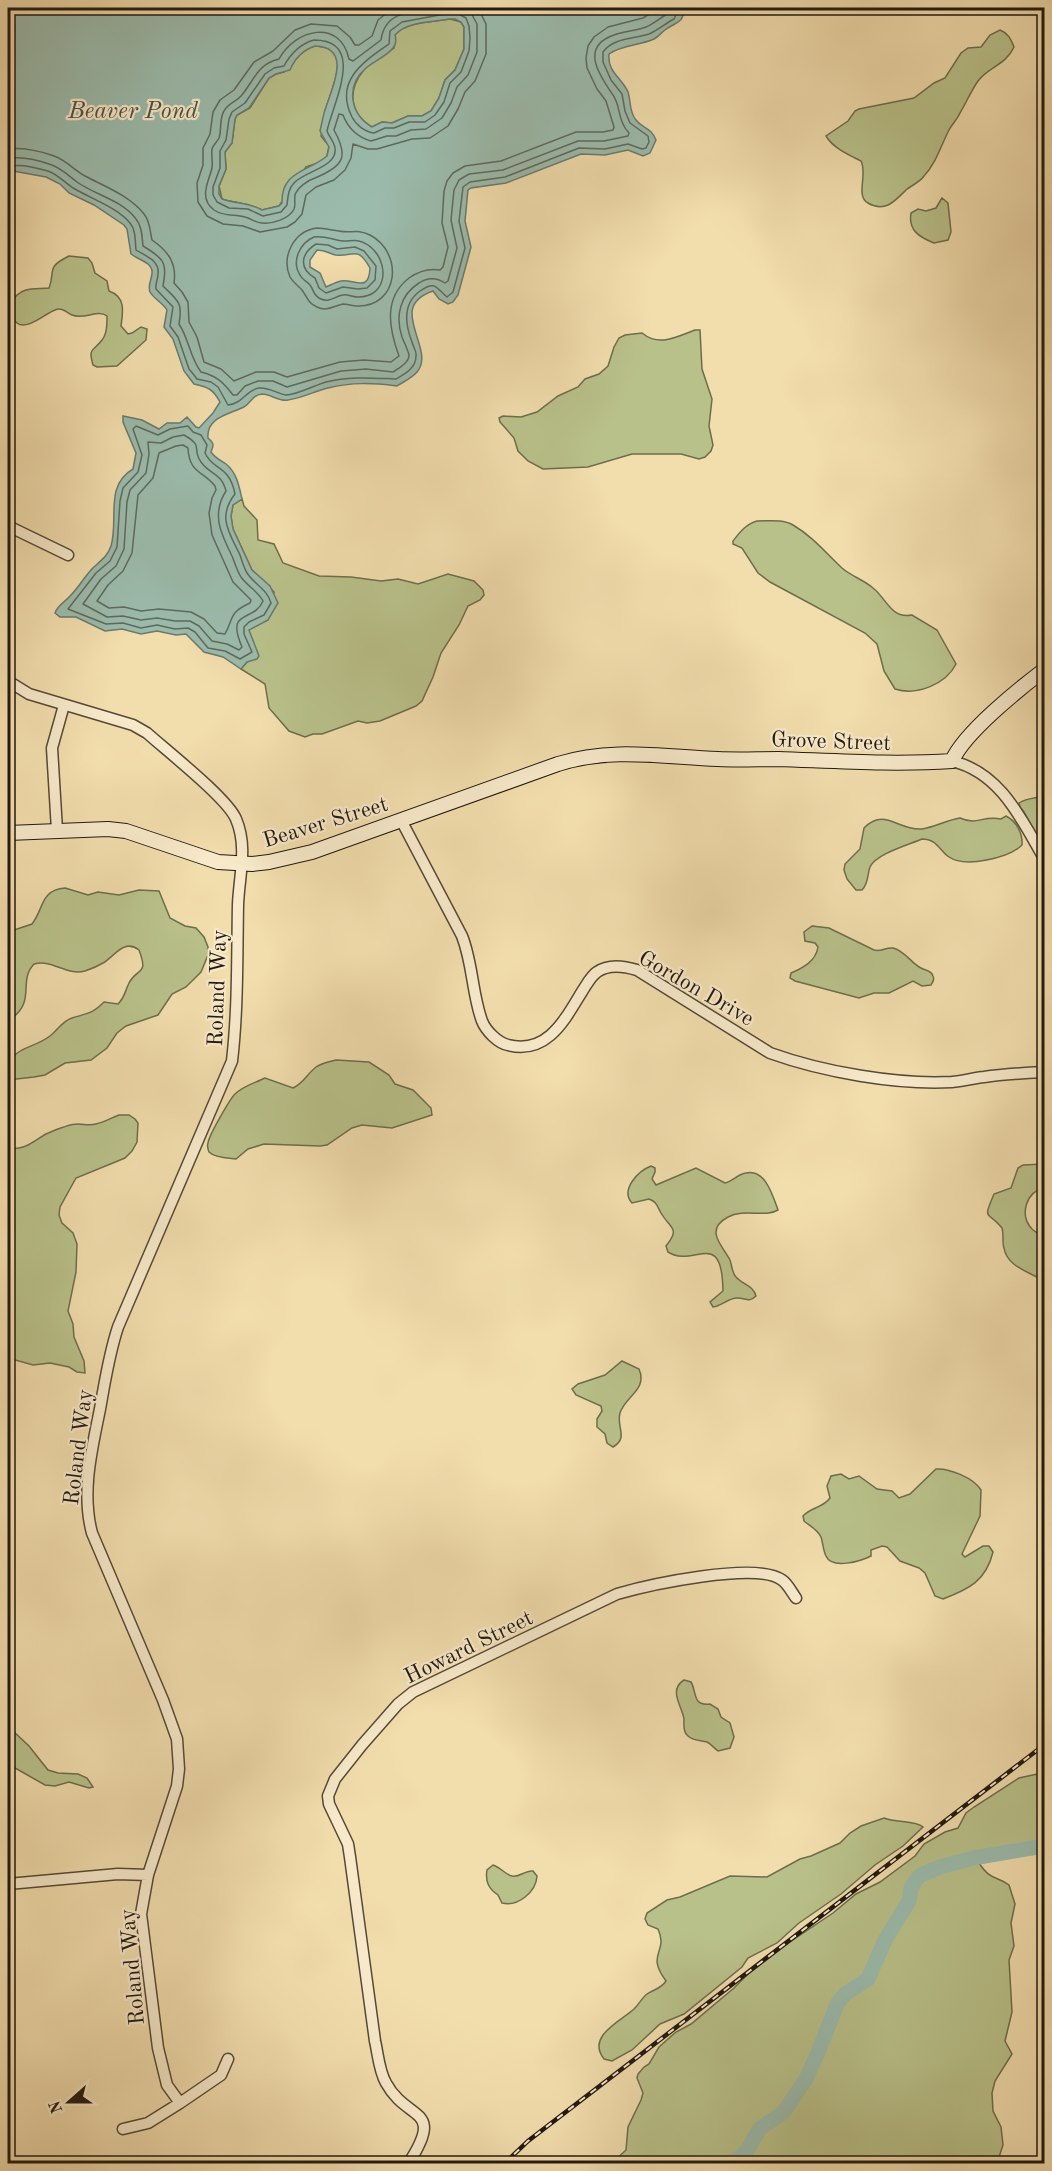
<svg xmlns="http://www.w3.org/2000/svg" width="1052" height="2171" font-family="'Old Standard TT',serif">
	<rect width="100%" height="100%" fill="#f2ddad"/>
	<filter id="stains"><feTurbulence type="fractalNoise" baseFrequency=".00333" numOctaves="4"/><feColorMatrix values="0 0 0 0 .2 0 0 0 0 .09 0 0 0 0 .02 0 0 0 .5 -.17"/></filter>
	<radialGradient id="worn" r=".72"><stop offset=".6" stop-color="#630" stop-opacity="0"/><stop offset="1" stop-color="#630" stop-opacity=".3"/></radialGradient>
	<path fill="#b9c18a" stroke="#6d6d4d" stroke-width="1.5" d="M450 19 461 22 464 27V49L455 70 445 80 439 98 431 111 422 116H408L392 123 382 122 372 127C350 114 347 91 363 71 370 61 384 54 394 48 394 43 394 37 396 33 403 23 438 21 450 19Z
		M1000 30C1008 33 1011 39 1014 47 1006 65 988 67 978 81 971 91 966 103 960 113 957 120 951 125 948 132 940 148 936 163 924 176 920 182 912 185 906 190 895 201 885 213 868 203 855 196 868 174 861 161 849 155 833 148 826 136L848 121 855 111 859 109 914 98 934 83 945 78 961 53 968 48 981 47 990 35Z
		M315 46C354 47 332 87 326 108 323 117 323 127 321 136L329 146 327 156 321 162 306 167 279 206 262 210C248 202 236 204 222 199L219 186 226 169 225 152 232 143 235 119 237 115 250 108 269 78 276 74 284 72C292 62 301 50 315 46Z
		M942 198 948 203 951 232 948 240 934 243C919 237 908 230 911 213L918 209 926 211 936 208Z
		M69 256 88 258 92 263 95 273 107 281 109 291C126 297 123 312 121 326L128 334 132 333 141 327 147 329 146 340 117 366 97 367 93 365C88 347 93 352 102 340 107 334 107 324 107 316 98 309 84 320 72 315 66 312 62 307 55 310 46 313 27 331 17 323 5 313 12 294 26 290 33 288 42 289 49 288 56 270 45 268 69 256Z
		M695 330H700L702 369 712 399 709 426 713 445 711 451 705 457 699 459 681 454H632L588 467 543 469 528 461 518 451 514 438 500 422 499 418 503 416 521 417 537 412 558 396 578 387 585 379 599 374 608 366 614 347 619 338 625 335 642 333C659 347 676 337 695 330Z
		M242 499 244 506 257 520 258 540 274 544 283 563 319 576 351 577 381 581 398 579 418 584 448 574 474 581 483 590 484 595 480 600 468 606 459 625 441 653 433 677 422 701 416 706 380 721 367 723 358 721 322 734H313L305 737 289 731 269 708 265 684 241 669 247 662 251 660 249 630 252 627 268 620 274 592 252 570 233 529 231 516 233 505Z
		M757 521C769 521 783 519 793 525 812 536 826 553 842 568 851 576 864 580 873 588 887 599 891 619 912 615L937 630 956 664C946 684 917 696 895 689L884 671 877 644 865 633 770 582 758 573 742 548 733 544V541C740 532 746 524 757 521Z
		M1044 796V844L1041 843 1024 812 1020 807 1019 803C1026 798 1036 798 1044 796Z
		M1006 816C1016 821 1023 833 1022 845 1009 858 965 868 949 857 939 850 937 839 922 839 908 845 876 854 870 867 867 875 869 883 862 890H856L847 879 844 870 845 864 860 849 864 828C885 807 898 831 922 829 935 827 947 820 960 818 978 826 982 815 1001 819Z
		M65 888 88 895 98 892 119 895 139 890 159 891 170 918 185 926 196 928 204 937 208 947V955L201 972 186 987 172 994 158 1015 126 1026 117 1033 107 1048 91 1060 65 1063 45 1075 34 1077 8 1080C7 1044 29 1052 50 1036 57 1031 62 1021 72 1018 88 1013 92 1014 104 1002L118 1004C125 997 125 991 129 983 137 967 149 976 139 950 124 938 114 957 103 963 98 966 91 969 85 971 66 976 53 959 34 964 17 982 38 1002 8 1021V932L32 924C44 909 40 890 65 888Z
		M812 926 829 928 874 950C881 952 886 947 893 948 905 951 911 963 921 968 926 971 931 970 933 976 935 980 933 981 931 985L922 986 913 981 889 993H874L859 998 795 981 790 978 791 973C803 968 816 961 818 947L815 943 805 941 804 932Z
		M336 1060 369 1062 389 1075 395 1084 413 1090 431 1108 432 1115 392 1128 362 1125 352 1128 327 1145 320 1146 264 1144 248 1149 236 1159C228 1158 215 1158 209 1152 208 1150 207 1145 208 1143 209 1135 230 1099 235 1094 243 1086 255 1083 265 1078L293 1088C304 1083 307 1074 316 1067 322 1063 329 1062 336 1060Z
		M119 1115H129L135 1119 138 1123 137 1142 132 1151 125 1158 76 1178 60 1207 59 1215 62 1223 73 1233 77 1244 76 1272 68 1311 73 1324 74 1337 84 1361 85 1373 77 1372 69 1367 50 1363 33 1365 8 1358V1148C24 1151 32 1142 46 1134 55 1130 68 1124 78 1124 84 1124 89 1126 96 1124 104 1122 111 1118 119 1115Z
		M1044 1164V1188C1026 1192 1019 1215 1032 1229 1037 1234 1043 1234 1044 1242 1047 1254 1045 1269 1044 1281 1030 1272 1007 1267 1004 1248 1002 1242 1004 1235 1002 1228 988 1210 982 1222 994 1194L1011 1188 1018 1168 1023 1165Z
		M651 1166 655 1168V1172L652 1179 656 1185 696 1168 725 1183C733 1181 738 1174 746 1173 765 1168 773 1196 778 1210 765 1218 744 1208 728 1217 704 1230 722 1245 730 1260 732 1266 732 1273 736 1277 743 1285 753 1285 756 1296 749 1303 746 1298 737 1298 729 1298 721 1306 713 1307L710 1302 723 1291C722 1226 694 1269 668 1252L666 1246C681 1227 670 1229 661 1213 657 1206 657 1202 649 1199L632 1203C620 1190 638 1171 651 1166Z
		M622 1361 639 1369C648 1390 625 1396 620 1413 616 1427 629 1438 613 1447L607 1443 605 1434 597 1427V1419L602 1411 601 1406 576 1395 572 1389 578 1384 605 1375Z
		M936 1469C949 1468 974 1478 981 1490L980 1516 962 1554 965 1557 983 1546H989L993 1552C986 1581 969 1589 943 1599L935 1596 925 1573 919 1568 900 1561 887 1547 882 1546 871 1550V1556C861 1561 832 1570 826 1556 823 1550 823 1543 821 1537 817 1529 810 1526 804 1521L803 1516C811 1507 823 1508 830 1498L827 1486 831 1476 841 1474 849 1479 859 1476 877 1489 892 1491 899 1498 910 1494Z
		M684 1680 691 1682C697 1692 692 1706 710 1704L718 1709 721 1717 730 1723 734 1737 730 1748 718 1751C714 1748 711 1744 707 1742 701 1740 693 1741 688 1736 683 1732 684 1725 684 1719 682 1706 668 1690 684 1680Z
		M8 1718 12 1730 29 1746 48 1770 58 1773 78 1774 87 1778 93 1787 89 1788 69 1782 55 1786 45 1785 8 1764Z
		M1042 1773H1044V1843L998 1853 979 1863C991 1881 995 1875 1009 1885L1015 1904 1011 1923 1014 1946 1009 1960 1012 2012 1005 2041 1012 2054 995 2081 992 2093 993 2111 1001 2127 1003 2145 998 2160 1000 2163H612L626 2150 628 2127 641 2100 643 2093 637 2078 638 2074 644 2067 649 2064 659 2047 676 2032 691 2024 734 1988 760 1962 833 1913 856 1894 880 1882 915 1856 924 1844 945 1832 958 1828 966 1813 974 1807 1019 1778Z
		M884 1818C896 1823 915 1820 923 1827L903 1846 875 1865 841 1894 799 1923 777 1943 748 1958 742 1967 684 2014 660 2024 632 2050 612 2061 604 2059C586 2036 621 2021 634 2009 639 2004 642 1998 647 1994 654 1989 661 1989 666 1981 645 1953 669 1953 658 1929L648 1925 645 1919 647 1913 667 1900 680 1897 730 1876 767 1877 800 1859 811 1856 840 1843 850 1833 861 1826Z
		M493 1865C500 1867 506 1875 512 1876 519 1878 525 1870 533 1871L537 1876C536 1892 518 1907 502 1903L498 1895C489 1889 485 1882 487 1870Z"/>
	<path fill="#9bbbac" stroke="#6a7a6e" stroke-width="1.5" fill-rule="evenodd" d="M8 8H685C682 25 677 21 665 30 661 33 658 37 654 39 639 46 623 44 609 54 607 72 622 78 628 92 631 101 629 112 636 120 643 129 651 127 656 140L650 153 643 156 628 150 605 155 581 154 506 183 471 188 468 190 465 221 471 247 458 295 453 302 448 304 439 299 433 291C385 307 437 349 417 372 412 378 403 382 397 386 373 383 352 382 328 388 315 391 302 398 288 400 279 402 271 394 262 394 252 395 251 403 244 407 230 414 206 417 208 438 214 443 214 445 211 452 215 458 220 460 226 464 237 473 239 486 242 499L233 505 231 516 233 529 252 570 270 586 278 603 268 620 249 630 259 656 257 659 247 662 241 669 223 657 204 652 186 634 176 635 157 631 141 634 122 629 105 631 76 617H60L55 613C57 606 65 602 70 596 78 588 83 579 91 570 98 562 107 558 111 546 119 519 104 486 133 469L136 453 123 422V416L142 420 159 429 167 423H180L187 417 196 427 199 428 213 413 220 402C213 389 208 387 194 384L184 371 173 339 164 327 167 310C163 303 154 299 150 292 146 282 158 273 148 264 143 260 136 258 131 254L127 229 124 225 94 205 69 193 60 184 46 177 13 171 8 173ZM450 19H455L461 22 464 27V49L455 70 445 80 439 98 431 111 422 116H408L392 123 382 122 372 127C350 114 345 86 366 68 374 61 387 56 393 48 397 44 396 39 395 35 407 21 433 22 450 19ZM315 46C352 47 333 86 326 107 323 115 322 123 320 131L329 147 327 156C308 172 281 171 282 203L279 206 262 210C248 202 236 204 222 199L219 194V186L226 169 225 152 232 143 235 119 237 115 249 108 269 78 276 74 290 70C295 58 303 50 315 46ZM317 250C327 250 329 254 336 255 354 257 357 245 370 268 369 293 355 279 341 281 336 282 331 285 326 287L320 273 310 267V260Z"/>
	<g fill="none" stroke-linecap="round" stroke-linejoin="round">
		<path stroke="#5e6a5e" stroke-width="1.5" d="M393 8 378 20 372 36 359 45H355L350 37 337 26 311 24 295 30 273 51 254 62 234 90 220 100 213 112 210 134 203 148V165L197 183 198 202 207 216 223 224 243 226 260 232 287 227 295 222 302 214 306 195 316 187 334 180 345 170 351 158 353 144 368 149H377L412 139 430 138 448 126 458 109 465 92 475 81 486 54V24L478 8
			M439 8C415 12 385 9 381 40L353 61 349 59C340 18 295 29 279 59 257 64 254 81 241 96 236 102 228 103 224 111 219 119 222 129 219 138 217 142 213 145 212 149 211 155 213 162 212 168 209 181 198 198 214 210 224 217 234 214 245 217 251 218 255 223 262 223 273 224 289 219 294 209 296 204 294 200 295 195 297 188 308 180 315 178 344 166 349 157 334 130L339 114 343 115C348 128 357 137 371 141L387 136H396L411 130 426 129 442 118 451 103 457 87 468 75 477 52V24L471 13 463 8
			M450 13H457L466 18 469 26 470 38 469 51 461 72 450 83 444 102 435 115 425 122H409L394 128H385L374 133C365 132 356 125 352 117 334 81 363 62 389 44L390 31 402 22Z
			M314 40C367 40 333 103 327 131 329 137 334 141 335 148 338 167 305 171 294 183 288 189 288 197 287 205L281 212 263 216 248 209 229 208 217 202 213 195V187L220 168V151L226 140 229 119 232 112 245 103 265 74 274 68 284 66C291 53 300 44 314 40Z
			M8 149C21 147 41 151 54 156 66 160 74 170 85 176 104 186 130 196 144 214 150 221 150 231 152 240 168 251 177 263 174 283L182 292 188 302 189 322 197 337 204 362 221 369 234 381 256 372H274L287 377 340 362 364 360 391 362 399 356C389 329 383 298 409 278 419 271 428 268 440 270L443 267 448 247 442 223 444 191 447 181 453 173 465 166 501 161 576 132H603L613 130 614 127 606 101 597 89 587 68 586 58 588 46 594 37 608 27 643 18 659 8
			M8 159C19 156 37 160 49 164 60 167 68 175 77 182 95 195 122 200 136 219 142 226 142 237 143 246 163 258 168 262 163 286 178 301 183 302 179 324 189 339 190 358 201 372 217 376 223 382 233 395H237L245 386 258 381H273L287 387 341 371 366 369 393 372C399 368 409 363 409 355 408 350 404 342 402 337 395 316 400 295 419 283 428 277 436 277 445 283L448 281 457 248 451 220 454 190 459 180 469 174 503 170 578 141H604L628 136 629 133C617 120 621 106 613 95 600 76 579 47 614 35 624 31 636 31 646 27 654 24 661 17 669 13L671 8
			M8 167C18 163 38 168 48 171 59 175 66 184 75 189 92 199 118 208 130 223 136 230 135 241 136 250 145 256 160 260 158 274 158 280 155 283 156 289L173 307 170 326 178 337 189 369 194 375 197 379 211 382 218 387 228 405C244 403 246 390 259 388 270 387 277 394 286 395 297 395 315 385 326 382 350 376 371 378 396 379 405 374 416 368 416 356 417 351 413 347 412 342 405 324 402 304 420 291 436 280 436 288 447 297L453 292 465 248 459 221 463 187 470 182 505 177 579 148 605 149 628 144 642 149 646 148 649 142 648 136 630 123 625 111 622 94 611 80 603 62V52C613 38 633 39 649 34 657 31 666 23 674 19L679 8
			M317 228C325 228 331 230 339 231 351 234 356 228 370 235 404 253 399 307 357 306 353 306 347 304 343 304 333 306 327 312 317 307 308 303 307 297 302 290 298 285 293 283 290 277 281 256 294 231 317 228Z
			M314 237C323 236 328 238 337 240 348 244 355 236 368 245 390 260 389 298 357 297 352 297 347 294 343 295 335 296 330 303 321 299 313 296 314 290 310 285 307 281 302 280 300 275 291 261 300 243 314 237Z
			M316 244 328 245 337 249 355 247 364 251 376 266 375 280 367 288 358 289 343 287 326 293 319 288 315 278C299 269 300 254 316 244Z
			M136 426 158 435 170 429 188 426 193 432 201 435 207 445 205 453C213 471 229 464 235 494 217 517 229 532 240 555 242 561 244 568 247 573 255 585 267 589 271 603L264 615 249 622 244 627V634L252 652 240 659 225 651 208 648 195 632 188 628 175 629 157 625 141 628 123 623 106 624 68 609 96 573 110 561 117 547 120 501 123 488 138 472 142 455 133 429Z
			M184 435C205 447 191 448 201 462 210 475 221 472 226 491 211 514 221 534 232 556 235 563 237 571 241 577 248 587 258 591 263 601 254 623 225 608 242 647L239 650 227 644 212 641 199 626 190 621H175L157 618 141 620 123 616 107 617 83 604 101 579 116 566 124 549 127 502 130 490 146 473 149 454 148 442 161 443 173 437Z
			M183 445 188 448C189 473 203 471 215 486L216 490 212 498 209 513 212 535 233 582 251 600 250 603C228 613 234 618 225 634L217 633 204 619 191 612 159 609 141 611 124 607 109 608 97 601 108 585 123 571 132 553 138 495 153 478 159 453 176 446Z"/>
		<path stroke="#9bbbac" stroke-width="15" d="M726 2164 739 2158 748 2149 760 2128 783 2113 806 2079 819 2050 837 2004 845 1994 868 1979 885 1940 909 1901 911 1888 916 1880 921 1875 940 1867 973 1858 1044 1846"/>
		<g stroke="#554a37" stroke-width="13">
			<path id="street" d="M8 526 68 555
				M8 681 29 694 133 725 147 733C167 751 227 798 236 819 248 847 239 876 238 905 237 957 238 1009 232 1061L118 1327C109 1354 105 1381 100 1409 92 1449 81 1492 92 1533L163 1700 177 1739 179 1769 177 1786 148 1875 141 1914 158 2048 167 2085 180 2103
				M952 761C1001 773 1021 819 1044 858
				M401 820 462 936C473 964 472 994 482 1021 486 1031 498 1043 508 1045 548 1055 565 1019 583 990 587 984 591 976 597 972 608 964 624 966 637 970L770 1053C823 1072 897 1085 952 1082 963 1081 974 1078 984 1077 1004 1074 1024 1073 1044 1072
				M57 830 52 748 64 705
				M8 1884 118 1874 148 1875
				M123 2129 148 2123 180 2103 221 2075 228 2059
				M408 2164C446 2106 407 2122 386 2083 379 2071 378 2054 375 2041L350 1857 348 1844 329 1804 328 1796 335 1779 362 1745 398 1704 413 1692 617 1594C648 1585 757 1561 782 1580 788 1584 792 1593 796 1598"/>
		</g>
		<g stroke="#211910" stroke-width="16">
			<path id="secondary" d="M8 833 108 829 126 831 218 862 252 864 269 862 312 852 558 764C611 747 664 757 718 759 738 760 758 759 778 759 836 761 894 765 952 761 964 733 1019 689 1044 670"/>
		</g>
		<use href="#street" stroke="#f7e9ca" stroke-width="10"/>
		<use href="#secondary" stroke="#f7e9ca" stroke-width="14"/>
		<g stroke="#211910" stroke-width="4.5">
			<path id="rail" d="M504 2164 528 2141 1044 1745"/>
		</g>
		<use href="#rail" stroke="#f7e9ca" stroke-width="2" stroke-dasharray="7" stroke-linecap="butt"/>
	</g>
	<g text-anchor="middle" stroke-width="4.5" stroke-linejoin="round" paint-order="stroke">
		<g font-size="22" fill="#211910" stroke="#f7e9ca">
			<text transform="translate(831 740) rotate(2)" y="8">Grove Street</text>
			<text transform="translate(325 821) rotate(-17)" y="8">Beaver Street</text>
			<text transform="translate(697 987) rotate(30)" y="8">Gordon Drive</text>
			<text transform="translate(216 988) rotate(-88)" y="8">Roland Way</text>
			<text transform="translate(77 1447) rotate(-83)" y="8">Roland Way</text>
			<text transform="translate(468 1646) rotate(-26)" y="8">Howard Street</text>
			<text transform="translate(131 1967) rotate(-95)" y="8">Roland Way</text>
		</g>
		<g font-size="24" font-style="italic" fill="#4c5247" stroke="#f7e9ca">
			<text x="133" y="118">Beaver Pond</text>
		</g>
	</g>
	<rect width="1052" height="2171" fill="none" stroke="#f2ddad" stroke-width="30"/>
	<rect x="9" y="9" width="1034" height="2153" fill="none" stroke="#211910" stroke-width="3"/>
	<rect x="15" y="15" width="1022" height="2141" fill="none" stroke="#211910" stroke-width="1.5"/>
	<g transform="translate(69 2102) rotate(249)" stroke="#f7e9ca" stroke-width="4.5" paint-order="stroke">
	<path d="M0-4.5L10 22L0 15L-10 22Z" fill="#211910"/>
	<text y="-9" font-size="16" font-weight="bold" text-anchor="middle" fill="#211910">N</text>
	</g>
	<rect width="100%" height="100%" filter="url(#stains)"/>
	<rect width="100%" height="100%" fill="url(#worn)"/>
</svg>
